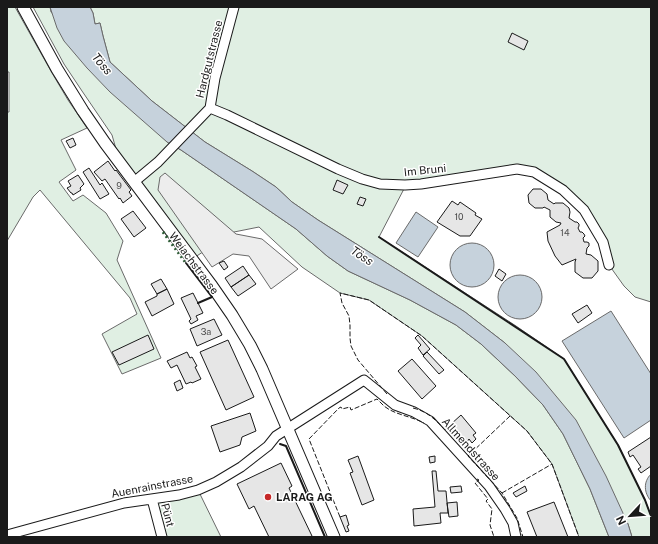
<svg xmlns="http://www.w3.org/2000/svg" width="658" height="544" font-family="'Public Sans',sans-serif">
	<rect width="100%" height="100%" fill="#fff"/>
	<path fill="#e0efe3" stroke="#6a6a6a" d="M7 7H15L52 73 68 100 87 128 61 140 76 170 59 182 73 201 83 195 106 213 123 241 117 260 161 358 122 374 102 334 137 314 130 298 40 190 33 197 7 241V112H9V72H7Z
		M33 7H50L51 12 167 142 181 150 296 229 327 256 348 271 410 300 456 325 481 344 515 376 543 405 563 434 590 489 609 537H579L552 464 527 431 422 336 369 300 340 293 302 267 259 227 234 232 192 259 120 163 112 135 82 91 64 64Z
		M90 7H651V302L635 297 624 286 609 265 584 210 563 190 517 169 406 185 379 237 516 326 564 359 618 445 645 500 651 516V537H632L628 524 505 343 465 312 318 220 292 202 276 187 252 171 205 142 152 101 110 62 103 36 100 23 95 24 93 13Z
		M198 490 221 537H162L152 499Z"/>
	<path fill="#ededed" stroke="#6a6a6a" d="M165 173 236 234 262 239 298 269 271 289 249 256 233 254 212 267 158 190 160 177Z"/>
	<path fill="#c6d2dc" stroke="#6a6a6a" d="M50 7H90L93 13 95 24 100 23 103 36 110 62 152 101 205 142 252 171 276 187 292 202 318 220 465 312 505 343 536 372 576 420 606 476 628 524 632 537H609L590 489 563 434 543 405 515 376 481 344 456 325 410 300 348 271 327 256 296 229 181 150 167 142 110 92 87 68 64 41 57 28Z
		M416 212 438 227 418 257 396 243Z
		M450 265a22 22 0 1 1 44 0a22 22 0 1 1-44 0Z
		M498 297a22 22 0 1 1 44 0a22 22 0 1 1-44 0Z
		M611 311 651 374V420L624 438 562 341Z
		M651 474V501C644 493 643 482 651 474Z"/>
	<path fill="#e6e6e6" stroke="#1a1a1a" d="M512 33 528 41 524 50 508 42Z
		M73 138 76 145 70 148 66 141Z
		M108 161 115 171 116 170 131 190 129 192 132 196 123 203 120 198 119 199 105 179 102 181 94 172Z
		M89 168 100 185 102 183 109 194 100 199 83 172Z
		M78 175 84 184 80 188 81 190 73 195 72 193H71L67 188 71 186 68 181Z
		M337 180 348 185 343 194 333 190Z
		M533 189H541L547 194 548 200 554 204 555 203H563L569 208 570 212 569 218 575 222H577L579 224V226L578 228 580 232H582L584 234 585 236 583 238 584 242H587L589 243V246L587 248 586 254 591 255 598 261V271L592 278H583L575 272V262L576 259 562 265 555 256 548 241 547 232 560 225 561 223 556 222 550 217V210L544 207 543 208H535L529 203 528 195Z
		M360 197 366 199 363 206 357 204Z
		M452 201 458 205 460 202 476 213 475 215 482 219 470 236H460L437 222Z
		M133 211 146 228 134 237 121 219Z
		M224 261 228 267 224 270 219 263Z
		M243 266 249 275 231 287 225 278Z
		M499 269 506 274 502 281 495 276Z
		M249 275 256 284 238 296 231 287Z
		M161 279 167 289 157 294 151 284Z
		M167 289 174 304 152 316 145 302 157 296V294Z
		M193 293 203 313 196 316 198 320 191 324 189 321 191 319 181 298Z
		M587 305 592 313 578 323 572 314Z
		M214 319 222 335 197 346 190 329Z
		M148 335 154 349 119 365 112 352Z
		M418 335 430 349 423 355 418 348 421 345 415 338Z
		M228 340 254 397 226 410 200 352Z
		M187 352 190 358 192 357 197 366 195 367 201 379 192 383 191 382 186 384 177 365 171 368 167 361Z
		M427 352 444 370 439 374 423 356Z
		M412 359 436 386 422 399 398 371Z
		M180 380 183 388 177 391 174 383Z
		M250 413 256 431 242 437 240 445 220 452 211 426Z
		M461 415 476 433 473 435 476 439 472 443 469 439 466 443 450 425Z
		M651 437V466L641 473 638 469 641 467 633 455 630 457 628 452Z
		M358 456 374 500 362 505 350 473 353 472 348 460Z
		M435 456V462L430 463 429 457Z
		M281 463 292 486 289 488 312 536 310 537H269L254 506 249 509 237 484Z
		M432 471H436L438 491H446L448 513H440L441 523 414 526 413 509 435 507Z
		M461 486 462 492 451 493 450 487Z
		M525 486 527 491 516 497 513 493Z
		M457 502 458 516 449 517 447 503Z
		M554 502 568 537H537L527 512Z
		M346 515 349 525 347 526 349 531 346 532 340 517Z"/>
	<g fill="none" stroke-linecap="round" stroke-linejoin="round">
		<g stroke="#1a1a1a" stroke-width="11">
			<path id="minor" d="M210 108 227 115 338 169 362 179 380 184 405 185 421 184 517 169 534 172 563 190 584 210 603 242 609 265
				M134 182 158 162 210 108 215 78 234 7
				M152 499 162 537
				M7 535 124 503 179 495 198 490 216 482 241 467 268 446 276 436 364 380 395 405 414 412 430 421 489 486 505 509 513 523 516 537"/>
		</g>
		<g stroke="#1a1a1a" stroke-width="13">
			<path id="major" d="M23 7 57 69 83 111 105 143 212 286 232 315 250 345 262 369 334 537"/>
		</g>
		<use href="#minor" stroke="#fff" stroke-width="9"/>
		<use href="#major" stroke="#fff" stroke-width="11"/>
		<path stroke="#2b5a34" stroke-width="3" stroke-dasharray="2 3" stroke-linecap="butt" d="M163 232 186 263"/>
		<path stroke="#1a1a1a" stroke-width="1" stroke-dasharray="5 2" stroke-linecap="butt" d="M387 394 358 360 351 346 350 338V325L349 316 342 303 340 293 369 300 422 336 527 431 552 464 579 537
			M413 408C427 411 436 420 445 430L450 425
			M510 416 468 456 502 493 517 518 523 537
			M477 479 479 480 475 483 488 499 486 501 492 509 490 525 494 537
			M502 493 552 464
			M340 517 309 439 339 408 341 407 342 409 350 407 351 410 377 399C379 401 382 404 384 406 395 415 411 416 424 423"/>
		<path stroke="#1a1a1a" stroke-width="2" d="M379 237 564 359 618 445 645 500 651 516
			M186 263 212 297 198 303
			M280 444 286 446 325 537"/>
	</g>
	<circle fill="#c62828" stroke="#fff" stroke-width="1.5" cx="268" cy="497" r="4"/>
	<g text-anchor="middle" stroke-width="3" stroke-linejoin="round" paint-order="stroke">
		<g font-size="9" fill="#4d4d4d">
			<text x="119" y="189">9</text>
			<text x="459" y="220">10</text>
			<text x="565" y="236">14</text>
			<text x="206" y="335">3a</text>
		</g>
		<g font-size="11" fill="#1a1a1a" stroke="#fff">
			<text transform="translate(209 59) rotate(-76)" y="4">Hardgutstrasse</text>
			<text transform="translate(425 170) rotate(-6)" y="4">Im Bruni</text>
			<text transform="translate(194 263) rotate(53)" y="4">Weiachstrasse</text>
			<text transform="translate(471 449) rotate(48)" y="4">Allmendstrasse</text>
			<text transform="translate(152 486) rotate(-11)" y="4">Auenrainstrasse</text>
			<text transform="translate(168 515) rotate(75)" y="4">Pünt</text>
		</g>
		<g font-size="11" font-weight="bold" fill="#1a1a1a" stroke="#fff" text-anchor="start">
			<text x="276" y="501">LARAG AG</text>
		</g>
		<g font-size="12" font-style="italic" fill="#1a1a1a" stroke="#fff">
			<text transform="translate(102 64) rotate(50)" y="4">Töss</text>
			<text transform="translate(362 256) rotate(34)" y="4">Töss</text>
		</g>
	</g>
	<rect width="658" height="544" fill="none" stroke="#1a1a1a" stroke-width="16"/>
	<g transform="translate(630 516) rotate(244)" stroke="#ffffff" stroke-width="3" paint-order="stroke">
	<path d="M0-3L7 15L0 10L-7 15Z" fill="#1a1a1a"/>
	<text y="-6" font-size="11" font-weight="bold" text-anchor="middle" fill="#1a1a1a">N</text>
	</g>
</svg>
